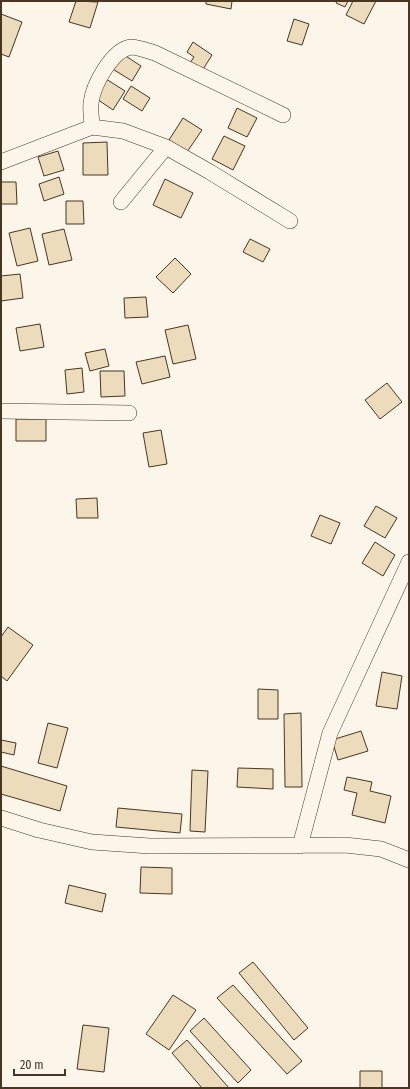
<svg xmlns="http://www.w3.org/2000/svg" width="410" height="1089" font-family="'Fira Sans Condensed',sans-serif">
	<rect width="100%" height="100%" fill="#fbf6e9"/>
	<path fill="#ecdcbc" stroke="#4a3520" d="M76 1 98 2 90 28 69 22Z
		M206 1H232L231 9 206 4Z
		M337 1H348L345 7 336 3Z
		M353 1H376L364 24 346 15Z
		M1 14 22 22 9 57 1 54Z
		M294 19 309 24 302 45 287 41Z
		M193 42 212 55 200 74 188 66 194 57 187 52Z
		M121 53 141 66 132 81 111 68Z
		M106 79 125 91 113 110 94 97Z
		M131 86 150 98 142 111 123 99Z
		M237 108 257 118 247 137 228 128Z
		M183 118 202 130 187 152 169 140Z
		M224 136 245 146 233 170 212 159Z
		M107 142 108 175H83V143Z
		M58 151 64 170 44 176 38 157Z
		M59 177 64 194 44 201 39 184Z
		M165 179 193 193 181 218 153 205Z
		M1 182H16L17 204H1Z
		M66 201H83L84 224H66Z
		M30 228 38 261 17 266 9 233Z
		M64 229 72 260 49 265 42 234Z
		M250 239 270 249 263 262 243 252Z
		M175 258 191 274 173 293 156 277Z
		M20 274 23 298 1 301V276Z
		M146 297 148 317 125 318 124 298Z
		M40 324 44 347 20 351 16 328Z
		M188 325 196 359 173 364 165 330Z
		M105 349 109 366 90 371 85 353Z
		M165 356 170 377 142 384 136 362Z
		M82 368 84 392 67 394 65 370Z
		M100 371H124L125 396 101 397Z
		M387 383 402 402 380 419 365 400Z
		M16 419H46V441H16Z
		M161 430 167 464 149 467 143 433Z
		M97 498 98 518H77L76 499Z
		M376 506 397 518 385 538 364 526Z
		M320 515 340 523 331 544 311 536Z
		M375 542 395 555 383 576 362 563Z
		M8 627 33 645 7 681 1 676V637Z
		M382 672 402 676 397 709 376 706Z
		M258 689 278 690V719H258Z
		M301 713 302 787H285L284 714Z
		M48 723 68 728 57 768 38 763Z
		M361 731 368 751 338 760 332 740Z
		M1 740 16 743 14 755 1 752Z
		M1 766 67 786 60 811 1 794Z
		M238 768 273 769V789L237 787Z
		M192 770 208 771 205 832 190 831Z
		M347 777 372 782 370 791 391 796 385 823 352 815 357 793 344 790Z
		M118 808 182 814 180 833 116 827Z
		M141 867 172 868V894L140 893Z
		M69 885 106 894 102 912 65 903Z
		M253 962 308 1028 294 1040 239 973Z
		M233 985 302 1061 287 1074 217 998Z
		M173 995 196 1010 169 1050 146 1034Z
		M204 1018 251 1070 238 1083 190 1031Z
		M83 1025 109 1028 104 1072 77 1069Z
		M187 1040 229 1088H202L172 1053Z
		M360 1071H382V1088H360Z"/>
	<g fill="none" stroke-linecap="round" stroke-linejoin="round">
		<g stroke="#4a3520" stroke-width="16">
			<path id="street" d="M92 127C92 119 90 111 91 103 93 85 112 50 131 47 138 47 148 51 155 53L283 115
				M1 162 92 127 123 131 166 147 210 172 290 221
				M121 202 166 147
				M1 411 129 413
				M1 818 39 830 92 842 150 846 345 845 381 849 409 860
				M300 846 330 733 409 562"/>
		</g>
		<use href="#street" stroke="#fbf6e9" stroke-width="15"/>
	</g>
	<rect width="410" height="1089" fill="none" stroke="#4a3520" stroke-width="4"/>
	<path d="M14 1069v6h51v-6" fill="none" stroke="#4a3520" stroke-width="2"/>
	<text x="20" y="1069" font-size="12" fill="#4a3520" stroke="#fbf6e9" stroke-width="3" paint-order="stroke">20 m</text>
</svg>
